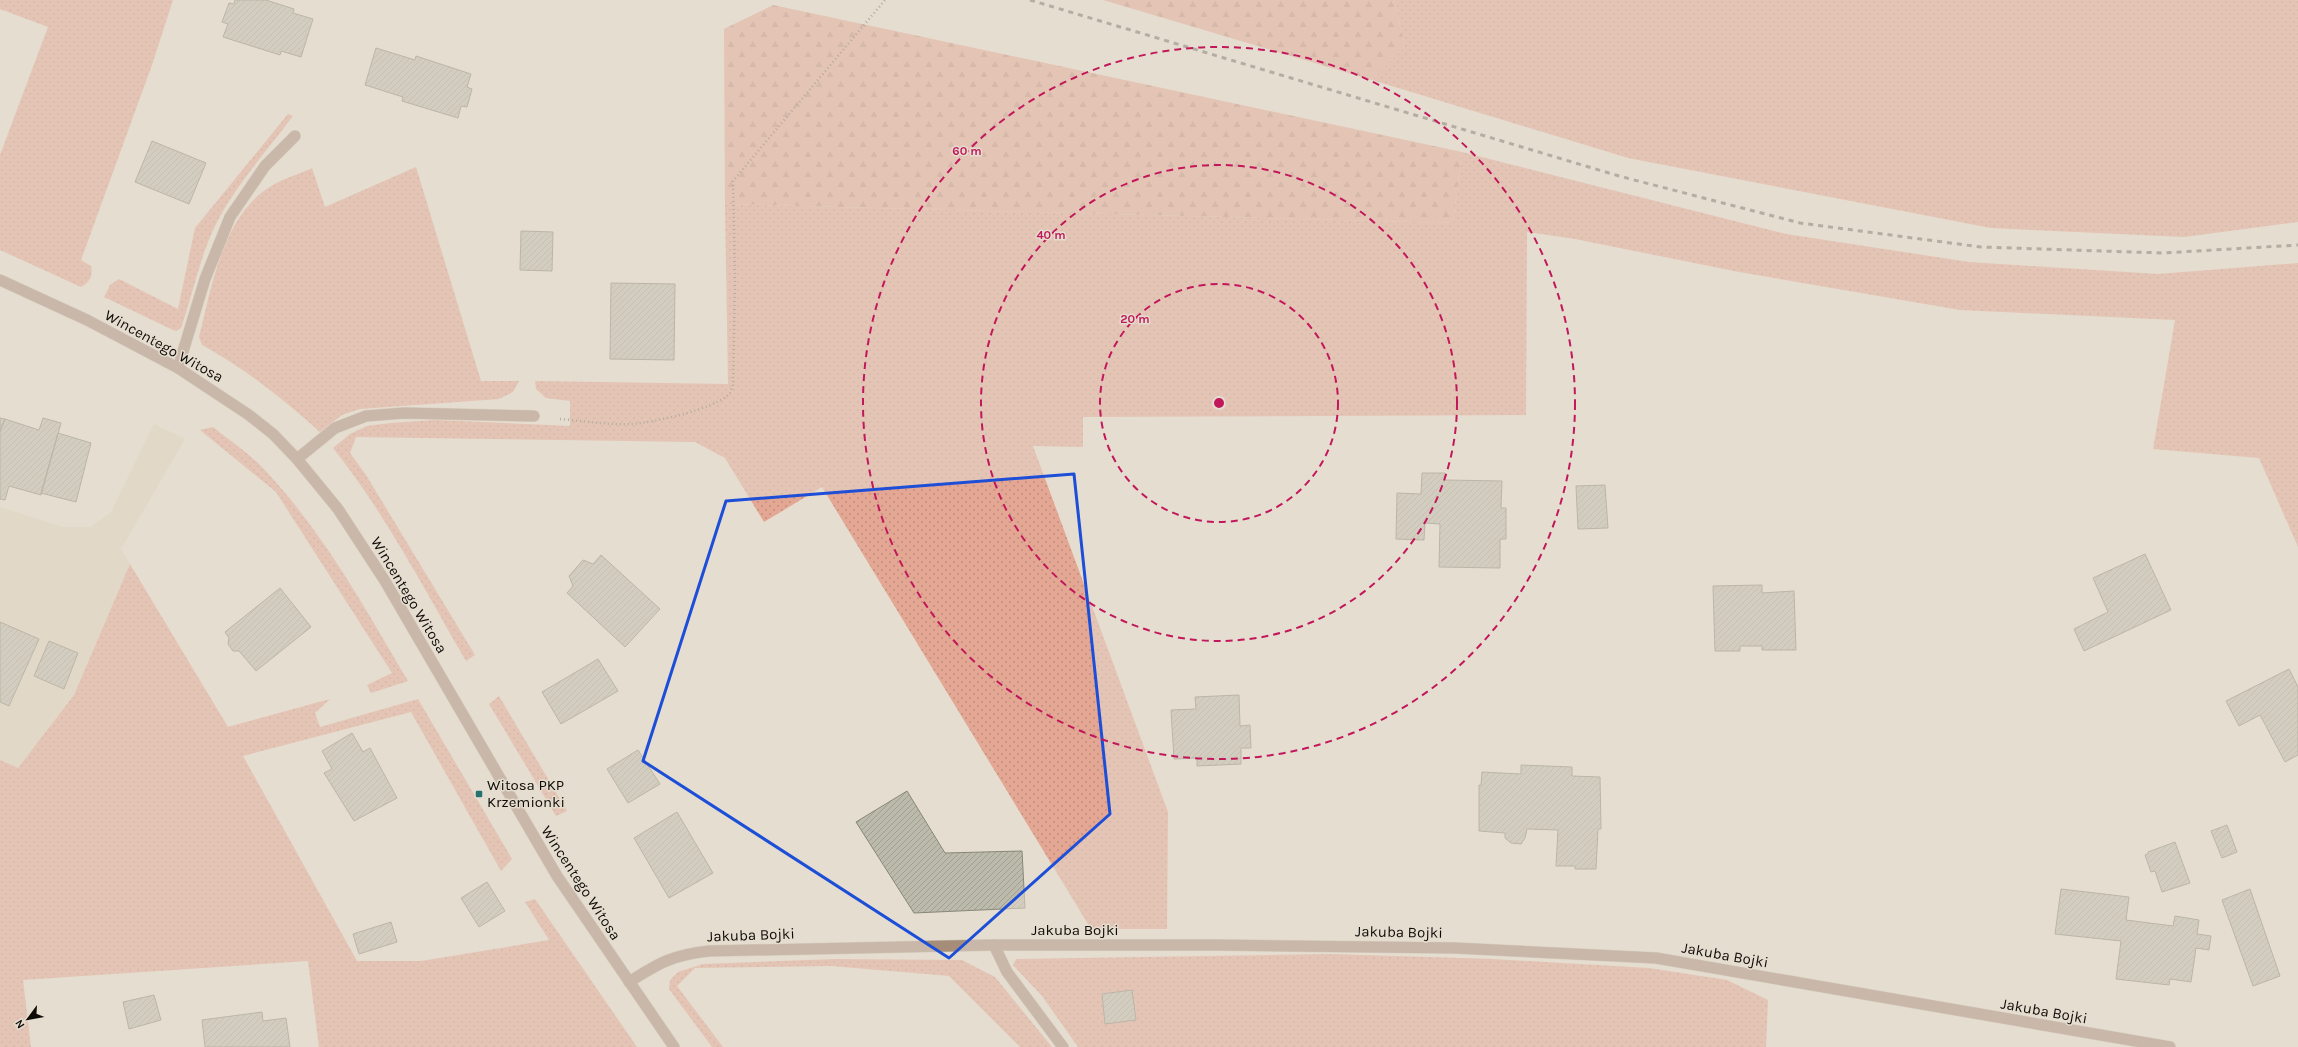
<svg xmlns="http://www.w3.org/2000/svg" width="2298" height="1047" font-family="Karla,sans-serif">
	<defs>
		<pattern id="green-dots" width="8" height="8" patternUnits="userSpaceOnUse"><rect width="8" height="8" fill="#e3a794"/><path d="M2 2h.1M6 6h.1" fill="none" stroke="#c28e7e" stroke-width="1.8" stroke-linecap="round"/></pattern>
		<pattern id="forest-firs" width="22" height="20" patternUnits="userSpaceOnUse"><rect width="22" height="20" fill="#e3a794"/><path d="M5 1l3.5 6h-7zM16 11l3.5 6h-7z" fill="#c28e7e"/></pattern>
		<pattern id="building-hatch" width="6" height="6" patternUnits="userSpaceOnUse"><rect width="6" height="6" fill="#bcbbab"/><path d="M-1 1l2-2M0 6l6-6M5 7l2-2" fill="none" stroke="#a09f92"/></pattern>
	</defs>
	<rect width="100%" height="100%" fill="#e5ddcf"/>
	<path fill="#ded2bd" d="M154 424 185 439 121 549 130 564 74 695 18 768 0 760V507L63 527H91L111 512Z"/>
	<path fill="url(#green-dots)" d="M0 0H173L152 65 81 260 91 266C93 276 90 282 81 287L0 250V155L48 27 0 9Z
		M1394 0H2298V222L2184 237 1991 228 1628 158 1372 80 1405 46Z
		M288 114 293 116C267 151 234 187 215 226 199 259 193 294 181 328L176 331 173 330 104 297 110 285 119 279 178 309 195 228Z
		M1462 152 1786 234 1969 262 2158 274 2298 263V547L2259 458 2153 449 2175 320 1960 310 1739 272 1575 239 1527 232 1526 415 1083 417V447L1033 446 1168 812 1167 929H1091L822 487 764 522 725 458 695 442 356 437 350 453 366 475 475 655 466 661C424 589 385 513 333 448L350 434 367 426 390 423 435 420 570 426V401L546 398 536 389 535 381 728 384 725 204 1453 223Z
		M416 167 481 381H519L513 392 499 399 360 409 342 415 320 432C283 399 246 369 202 345L199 337C212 286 223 213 273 185 285 178 299 174 312 168L325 207Z
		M213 427C228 439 244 450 258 463 320 526 363 605 408 681L371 693 367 685 392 673 276 492 200 430Z
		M130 564 228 727 330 699 315 713 320 727 418 699 512 859 501 871 411 712 243 756 357 961H421L549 940 525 902 535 899 637 1047H319L308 961 23 980 31 1047H0V760L18 768 74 695Z
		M499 696 567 811 556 816 489 704Z
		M1330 954 1493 959 1649 968 1727 980 1768 1000 1766 1047H1078L1042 996 1013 965 1016 959Z
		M835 959 962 960 995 977 1052 1047H1020L949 976 832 966 695 968 677 986 723 1047H712L669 989 670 980 678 972 703 964Z"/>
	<path fill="url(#forest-firs)" d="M1103 0H1394L1405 46 1372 80Z
		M773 5 1462 152 1453 223 725 204 724 29Z"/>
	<path fill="url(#building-hatch)" stroke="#888778" d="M235 0H266L294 9 293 13 313 19 301 57 281 51 280 55 223 37 228 24 222 22 229 3 234 4Z
		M376 48 415 60 416 56 471 74 467 87 472 89 467 107 461 106 458 118 402 101 403 97 365 85Z
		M152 141 206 163 189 204 135 182Z
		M521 231 553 232 552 271 520 270Z
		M611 283 675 284 674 360 610 359Z
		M0 418 5 419 0 431Z
		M43 418 61 423 41 495 9 486 5 500 0 499V431L5 419 39 430Z
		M58 433 91 443 76 502 41 493Z
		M1422 473H1445V480L1502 481 1501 508H1506V539H1500V568L1439 567 1440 524 1425 523 1424 540 1396 539 1397 493 1421 494Z
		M1605 485 1608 528 1578 529 1576 486Z
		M2145 554 2171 610 2084 651 2074 629 2108 612 2093 578Z
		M601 555 660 609 625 647 567 593 573 586 569 576 583 560 593 564Z
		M1762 585V593L1794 591 1796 650H1762V646H1740V651H1715L1713 586Z
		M280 588 311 627 256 671 239 651H233L228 644 229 638 225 632Z
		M0 622 39 639 9 706 0 702Z
		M49 641 78 653 64 689 34 676Z
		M598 659 618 691 561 724 542 692Z
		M2289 669 2298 687V755L2285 762 2260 715 2239 726 2226 701Z
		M1239 695 1240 726 1250 725 1251 748H1241V764L1197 766V758L1174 759 1171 710 1196 709 1195 697Z
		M352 733 363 752 370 748 397 798 354 821 324 773 332 769 322 751Z
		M638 750 660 784 628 803 607 769Z
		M1521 765 1572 767V776L1600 777 1601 829H1598L1596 869H1575V866H1556L1558 830 1527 829 1525 838 1521 844 1511 843 1505 838V833L1479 831V785H1481L1482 772 1521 774Z
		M907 791 945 853 1022 851 1025 908 914 913 856 822Z
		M677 812 713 873 669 898 634 838Z
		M2227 825 2237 852 2222 858 2211 831Z
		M2175 842 2190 883 2162 892 2155 871 2151 872 2145 855 2148 854V852Z
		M487 882 505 911 479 927 461 898Z
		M2061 889 2129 897 2126 920 2173 926 2175 916 2199 920 2197 934 2211 936 2209 950 2196 948 2191 982 2170 979 2169 985 2116 979 2121 941 2055 934Z
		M2250 889 2280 976 2253 986 2222 900Z
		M391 922 397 942 359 954 353 934Z
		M1132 990 1136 1020 1105 1024 1102 994Z
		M154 995 161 1020 129 1029 123 1002Z
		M262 1012 263 1021 286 1018 290 1047H205L202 1020Z"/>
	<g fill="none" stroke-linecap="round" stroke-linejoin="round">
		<g stroke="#c3bbaf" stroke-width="12">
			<path id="service" d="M178 368 205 279 230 217 265 166 295 136
				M297 459 335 428 366 416 404 413 534 416
				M994 945 1007 972 1063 1047"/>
		</g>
		<g stroke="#c3bbaf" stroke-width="12">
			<path id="minor" d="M629 982C659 963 672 955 709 951L994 945H1217L1455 948 1656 958 2170 1047"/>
		</g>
		<g stroke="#c3bbaf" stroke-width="12">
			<path id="tertiary" d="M0 280 87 320 178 368 249 415 273 434 297 459 338 509 385 581 557 876 674 1047"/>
		</g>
		<path stroke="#777269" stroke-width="2.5" stroke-dasharray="1 3" stroke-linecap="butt" d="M560 419C584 421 607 425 631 424 651 423 717 409 730 393 731 391 732 387 733 385L735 280 733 181 885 0"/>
		<use href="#service" stroke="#a68d7a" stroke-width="11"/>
		<use href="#minor" stroke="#a68d7a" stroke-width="11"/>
		<use href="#tertiary" stroke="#a68d7a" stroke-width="11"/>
		<path stroke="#78736a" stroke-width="3" stroke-dasharray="5 5" stroke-linecap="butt" d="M1030 0 1619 176 1800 223 1981 247 2163 253 2298 245"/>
	</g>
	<path d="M0 0H2298V1047H0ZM1074 474 1110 814 949 958 643 761 726 501Z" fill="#e5ddcf" fill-opacity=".55" fill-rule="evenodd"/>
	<path fill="none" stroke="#1d4ed8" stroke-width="3" stroke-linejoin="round" d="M1074 474 1110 814 949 958 643 761 726 501Z"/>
	<g fill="none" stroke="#c2185b" stroke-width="2" stroke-dasharray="7 5">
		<circle cx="1219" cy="403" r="119"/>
		<circle cx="1219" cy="403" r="238"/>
		<circle cx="1219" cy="403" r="356"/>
	</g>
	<rect fill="#277270" stroke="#e5ddcf" stroke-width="1.5" x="475" y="790" width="8" height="8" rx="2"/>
	<g text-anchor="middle" stroke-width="3" stroke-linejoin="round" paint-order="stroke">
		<g font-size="15" fill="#0e0b07" stroke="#e5ddcf">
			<text transform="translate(164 346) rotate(29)" y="5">Wincentego Witosa</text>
			<text transform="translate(409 595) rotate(59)" y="5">Wincentego Witosa</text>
			<text transform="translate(581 883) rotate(57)" y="5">Wincentego Witosa</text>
			<text x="1075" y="935">Jakuba Bojki</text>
			<text transform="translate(1399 932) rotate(1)" y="5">Jakuba Bojki</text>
			<text transform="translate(751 935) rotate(-2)" y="5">Jakuba Bojki</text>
			<text transform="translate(1725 955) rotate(10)" y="5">Jakuba Bojki</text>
			<text transform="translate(2044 1011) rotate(10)" y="5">Jakuba Bojki</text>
		</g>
		<g font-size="15" fill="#0e0b07" stroke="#e5ddcf" text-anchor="start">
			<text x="487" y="790">Witosa PKP<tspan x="487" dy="17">Krzemionki</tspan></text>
		</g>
	</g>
	<circle cx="1219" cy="403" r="6" fill="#c2185b" stroke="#e5ddcf" stroke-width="2"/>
	<g font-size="12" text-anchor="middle" font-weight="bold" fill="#c2185b" stroke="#e5ddcf" stroke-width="3" stroke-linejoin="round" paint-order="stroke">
		<text x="967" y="155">60 m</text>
		<text x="1051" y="239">40 m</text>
		<text x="1135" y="323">20 m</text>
	</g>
	<g transform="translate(28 1019) rotate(238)" stroke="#e5ddcf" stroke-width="3" paint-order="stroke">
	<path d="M0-3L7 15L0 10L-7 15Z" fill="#0e0b07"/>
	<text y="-6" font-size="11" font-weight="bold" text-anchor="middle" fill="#0e0b07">N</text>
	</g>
</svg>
